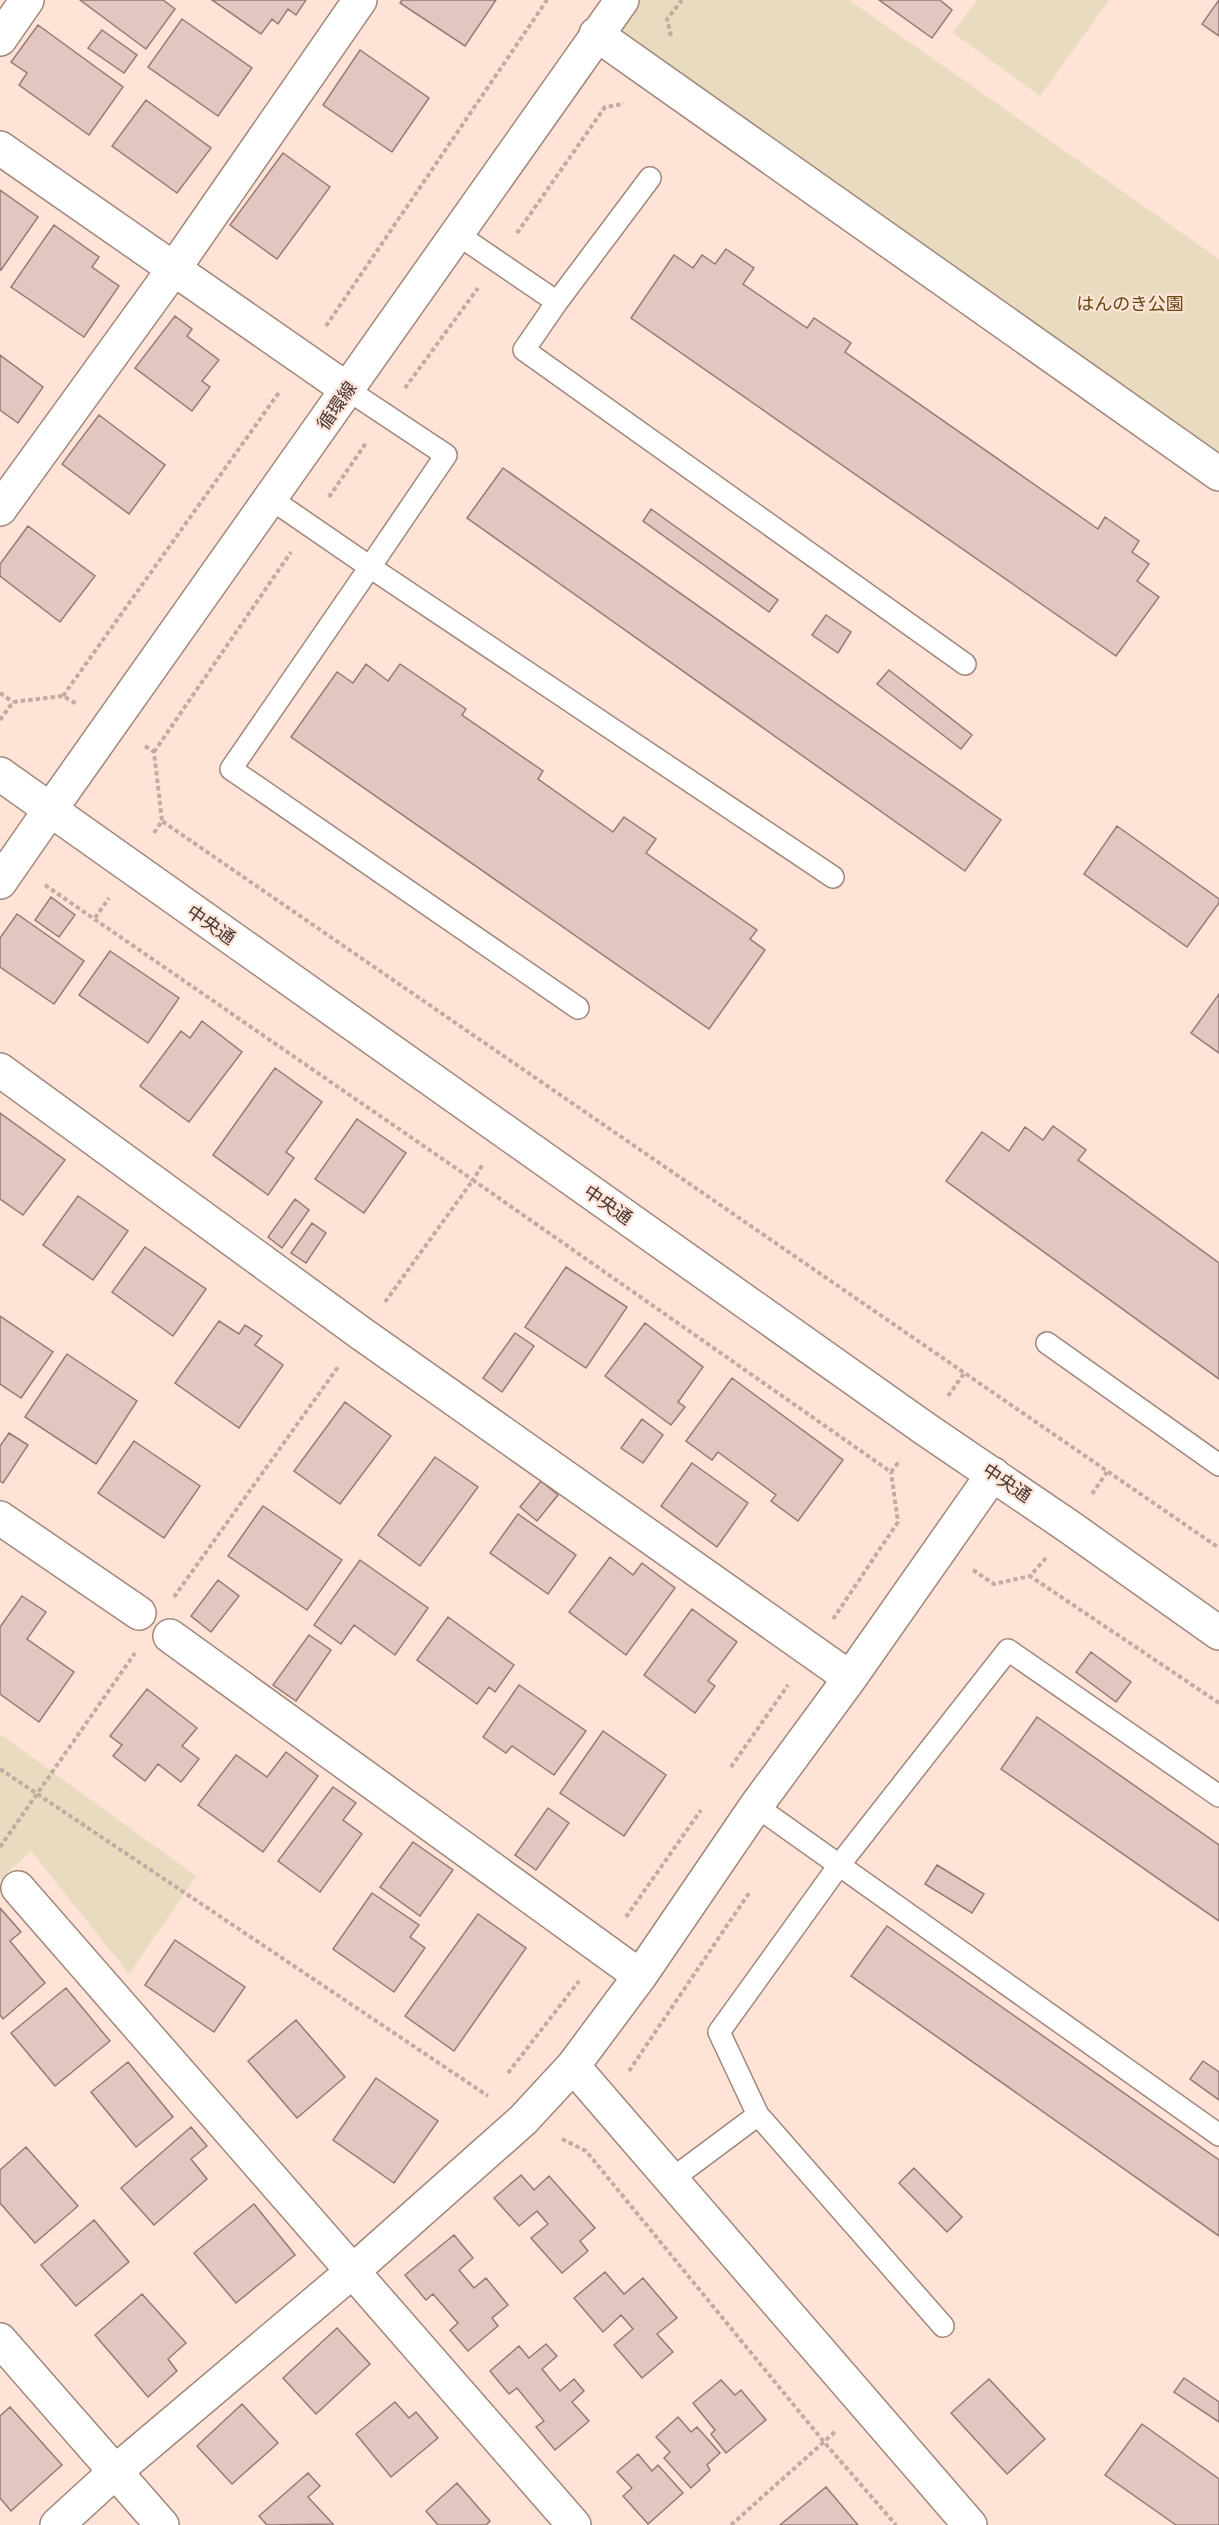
<svg xmlns="http://www.w3.org/2000/svg" width="1219" height="2525" font-family="Jost,'Noto Sans JP',sans-serif">
	<rect width="100%" height="100%" fill="#ffe3d6"/>
	<path fill="#e9dbbf" d="M622 0H849L1219 259V474L596 34Z
		M977 0H1109L1040 96 953 33Z
		M0 1734 196 1876 129 1974 31 1851 0 1880Z"/>
	<path fill="#e4c6c1" stroke="#967a76" stroke-width="1.5" d="M80 0H163L175 9 146 49Z
		M212 0H306L296 15 288 9 278 24 272 19 261 34Z
		M402 0H496L465 46 400 3Z
		M879 0H940L952 10 932 38Z
		M1219 0V36L1202 24Z
		M182 19 252 68 218 116 148 67Z
		M38 25 123 87 89 135 19 85 27 73 11 62Z
		M102 30 137 55 124 73 88 48Z
		M360 50 429 98 392 152 323 105Z
		M146 100 211 148 177 193 112 146Z
		M283 153 330 187 277 259 230 225Z
		M0 190 38 217 1 270H0Z
		M54 225 99 257 92 267 119 286 84 337 11 287Z
		M726 249 754 268 743 284 807 328 814 318 851 343 845 352 1098 529 1105 517 1139 541 1132 552 1149 564 1137 581 1159 597 1116 656 631 318 674 255 693 268 702 255 715 264Z
		M175 316 192 329 187 336 219 360 202 381 210 387 192 411 135 368Z
		M0 355 43 387 18 423 0 410Z
		M99 415 165 465 129 514 62 464Z
		M503 468 1001 820 965 871 467 518Z
		M651 509 778 600 769 612 643 521Z
		M28 526 95 576 60 622 0 576V564Z
		M826 615 851 632 838 653 812 635Z
		M366 664 388 681 400 664 466 709 462 715 543 771 538 779 613 832 624 817 656 839 646 853 757 930 750 939 765 950 709 1029 291 737 337 672 353 683Z
		M889 670 972 735 961 749 877 684Z
		M1117 826 1219 899V903L1187 947 1084 874Z
		M51 897 75 915 59 937 35 920Z
		M17 914 84 961 54 1004 0 967V938Z
		M110 951 179 998 148 1043 79 995Z
		M1219 994V1053L1191 1033Z
		M202 1021 242 1052 189 1122 140 1086 181 1031 190 1038Z
		M275 1068 322 1102 286 1152 294 1158 268 1195 213 1155Z
		M0 1113 65 1160 23 1215 0 1199Z
		M357 1119 406 1153 364 1213 315 1179Z
		M1053 1126 1086 1150 1078 1160 1219 1263V1379L946 1181 982 1132 1009 1151 1025 1127 1043 1140Z
		M78 1196 128 1231 93 1280 43 1245Z
		M295 1199 309 1210 282 1248 268 1237Z
		M312 1223 326 1233 306 1263 291 1253Z
		M145 1247 206 1289 173 1336 112 1292Z
		M566 1267 627 1307 586 1368 525 1327Z
		M0 1316 53 1352 21 1398 0 1384Z
		M219 1321 239 1334 245 1325 262 1336 255 1345 283 1365 239 1428 175 1383Z
		M645 1323 703 1367 678 1402 685 1407 671 1425 605 1376Z
		M515 1333 534 1346 502 1392 483 1378Z
		M67 1354 137 1401 96 1464 25 1417Z
		M732 1378 843 1460 798 1521 771 1501 776 1495 718 1452 712 1460 686 1441Z
		M345 1402 391 1436 340 1504 294 1471Z
		M642 1419 663 1435 643 1463 621 1448Z
		M9 1433 28 1445 3 1483 0 1481V1446Z
		M134 1441 200 1486 164 1538 98 1493Z
		M435 1457 478 1487 420 1566 378 1535Z
		M692 1463 748 1503 717 1547 661 1506Z
		M541 1481 558 1495 537 1521 520 1507Z
		M263 1506 342 1560 307 1610 228 1556Z
		M518 1514 576 1555 548 1594 490 1553Z
		M610 1557 633 1575 642 1563 675 1588 626 1655 569 1612Z
		M360 1560 428 1608 395 1655 354 1625 341 1644 314 1625Z
		M218 1580 239 1596 211 1632 191 1616Z
		M22 1596 46 1612 27 1639 74 1672 39 1722 0 1694V1627Z
		M692 1609 737 1642 708 1681 715 1686 695 1713 644 1675Z
		M448 1617 514 1665 495 1692 489 1687 477 1704 417 1660Z
		M309 1635 331 1650 296 1701 273 1685Z
		M1091 1652 1131 1682 1116 1702 1076 1672Z
		M519 1685 586 1731 554 1775 512 1746 506 1753 483 1737Z
		M147 1689 197 1728 182 1746 199 1759 181 1782 158 1764 145 1781 113 1756 122 1745 110 1736Z
		M1037 1717 1219 1845V1921L1001 1769Z
		M603 1731 666 1775 624 1836 560 1793Z
		M286 1752 318 1776 263 1852 198 1805 236 1755 267 1777Z
		M333 1787 356 1803 343 1820 362 1834 320 1892 278 1861Z
		M548 1808 569 1823 536 1870 515 1855Z
		M413 1842 453 1870 420 1916 380 1887Z
		M937 1865 984 1894 972 1913 925 1884Z
		M372 1893 419 1925 410 1937 425 1948 394 1992 333 1949Z
		M0 1908 21 1932 10 1941 45 1983 3 2019 0 2015Z
		M478 1914 526 1948 454 2051 405 2016Z
		M887 1926 1219 2160V2236L851 1976Z
		M175 1940 245 1987 214 2032 145 1985Z
		M66 1988 110 2041 55 2086 11 2033Z
		M296 2020 345 2077 297 2118 248 2061Z
		M1203 2061 1219 2072V2100L1190 2079Z
		M128 2062 173 2117 136 2147 91 2092Z
		M376 2078 438 2121 394 2183 333 2140Z
		M191 2127 207 2146 191 2159 207 2179 154 2225 121 2188Z
		M26 2147 78 2206 35 2243 0 2203V2170Z
		M914 2168 962 2217 947 2232 899 2183Z
		M521 2175 534 2190 549 2176 595 2228 580 2241 588 2251 562 2273 531 2238 548 2224 537 2211 519 2226 494 2198Z
		M254 2204 295 2255 236 2303 194 2253Z
		M94 2220 129 2262 76 2306 41 2265Z
		M454 2235 473 2258 459 2270 474 2288 486 2278 508 2305 492 2318 498 2326 468 2351 450 2330 458 2323 433 2294 426 2300 405 2275Z
		M605 2272 624 2294 643 2278 677 2318 657 2334 673 2352 642 2378 614 2345 633 2329 621 2315 603 2332 574 2298Z
		M142 2294 186 2343 168 2359 177 2371 148 2397 95 2335Z
		M337 2328 370 2364 316 2414 283 2378Z
		M546 2344 557 2356 542 2369 560 2391 574 2379 584 2391 572 2402 589 2421 555 2450 536 2427 544 2421 517 2388 509 2394 490 2371 519 2346 529 2358Z
		M1184 2378 1219 2402V2422L1174 2392Z
		M989 2379 1045 2439 1007 2474 951 2413Z
		M721 2380 735 2395 741 2390 766 2420 726 2453 711 2434 715 2430 693 2403Z
		M395 2402 409 2418 416 2412 438 2438 391 2477 356 2434Z
		M242 2404 278 2443 232 2484 197 2446Z
		M10 2407 62 2465 11 2511 0 2498V2416Z
		M678 2417 691 2432 697 2427 720 2453 707 2465 710 2470 691 2488 664 2458 670 2452 656 2437Z
		M1142 2424 1219 2479V2525H1176L1105 2475Z
		M638 2454 652 2471 658 2465 683 2493 648 2524 623 2496 632 2488 617 2472Z
		M308 2473 320 2486 308 2497 333 2524 267 2525 259 2516Z
		M457 2483 490 2521 486 2525H438L426 2511Z
		M826 2487 858 2525H780Z"/>
	<g fill="none" stroke-linecap="round" stroke-linejoin="round">
		<g stroke="#a0877b" stroke-width="24">
			<path id="lane" d="M457 234 557 302 524 350 965 664
				M557 302 650 178
				M348 390 446 455 370 567 833 877
				M271 499 370 567 231 769 578 1008
				M1047 1343 1219 1465
				M756 1806 1219 2135
				M672 2179 758 2115
				M943 2326 758 2115 719 2032 840 1864 1008 1650 1219 1796"/>
		</g>
		<g stroke="#a0877b" stroke-width="36">
			<path id="street" d="M596 34 1219 474
				M0 39 27 0
				M0 148 348 390
				M0 509 173 270 360 0
				M0 882 50 810
				M0 1070 362 1334 850 1678
				M0 1518 139 1613
				M170 1636 640 1976
				M18 1888 574 2525
				M573 2066 970 2525
				M0 2340 162 2525
				M57 2525 116 2471 354 2270 523 2120 573 2066 640 1976 756 1806 850 1678 993 1474"/>
		</g>
		<g stroke="#a0877b" stroke-width="36">
			<path id="secondary" d="M0 774 924 1428 1071 1528 1219 1633
				M50 810 622 0"/>
		</g>
		<path stroke="#c2aba1" stroke-width="4" stroke-dasharray="4.5 3" stroke-linecap="butt" d="M671 36 667 19 682 0
			M517 233 605 107 624 104
			M326 326 547 0
			M405 388 478 288
			M329 497 366 443
			M0 693 13 702
			M63 696 280 391
			M0 720 13 702 63 696 77 704
			M145 746 154 752 162 821
			M154 752 291 552
			M154 833 162 821 1219 1548
			M45 885 473 1180 483 1164
			M95 918 109 898
			M385 1302 473 1180 891 1472 900 1460
			M948 1396 965 1372
			M1092 1494 1107 1472
			M1046 1558 1030 1576 1219 1703
			M973 1570 994 1584 1030 1576
			M174 1597 338 1367
			M833 1619 898 1522 891 1472
			M731 1767 788 1685
			M0 1769 488 2096
			M0 1847 135 1653
			M626 1917 701 1810
			M629 2071 749 1893
			M508 2073 579 1981
			M562 2139 586 2151 824 2442 896 2525
			M731 2525 837 2430"/>
		<use href="#lane" stroke="#fff" stroke-width="21"/>
		<use href="#street" stroke="#fff" stroke-width="33"/>
		<use href="#secondary" stroke="#fff" stroke-width="33"/>
	</g>
	<g text-anchor="middle" stroke-width="4.5" stroke-linejoin="round" paint-order="stroke">
		<g font-size="18" fill="#604912" stroke="#ffe3d6">
			<text x="1130" y="310">はんのき公園</text>
		</g>
		<g font-size="18" fill="#413631" stroke="#ffe3d6">
			<text transform="translate(337 406) rotate(-55)" y="6">循環線</text>
			<text transform="translate(211 925) rotate(35)" y="6">中央通</text>
			<text transform="translate(608 1205) rotate(35)" y="6">中央通</text>
			<text transform="translate(1007 1483) rotate(34)" y="6">中央通</text>
		</g>
	</g>
</svg>
